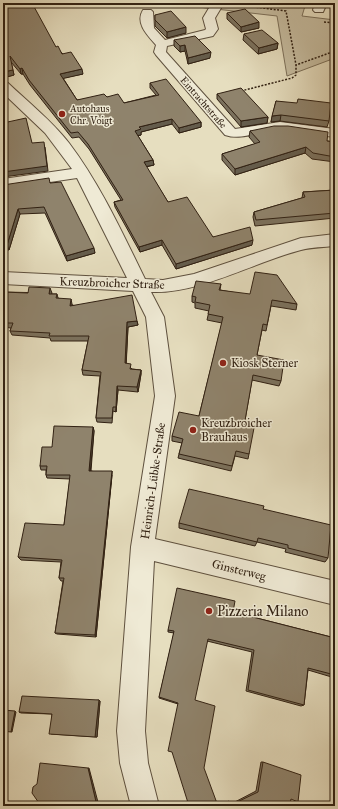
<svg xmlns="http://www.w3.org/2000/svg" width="338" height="809" font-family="'IM FELL Great Primer',serif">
	<rect width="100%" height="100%" fill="#e6debf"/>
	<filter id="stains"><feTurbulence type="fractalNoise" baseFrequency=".005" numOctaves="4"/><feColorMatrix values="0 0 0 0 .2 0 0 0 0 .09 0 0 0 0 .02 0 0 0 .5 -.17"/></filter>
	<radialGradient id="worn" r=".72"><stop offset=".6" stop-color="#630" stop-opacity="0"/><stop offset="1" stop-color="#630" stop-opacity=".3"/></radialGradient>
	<path fill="#c7bea2" stroke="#7c705a" d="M163 3H282L305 6 302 16 335 20V58L287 76 277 16Z"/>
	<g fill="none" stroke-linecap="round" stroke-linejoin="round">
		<g stroke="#5e503e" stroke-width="2">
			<path id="minor" d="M212 3H224L215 18 218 29 213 36 167 46 166 52 235 129 280 122 335 129V137C317 135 298 130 280 130 261 130 243 141 225 135L156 55 154 52 156 45C147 35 135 23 143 10H151L153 12 154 28 165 40 205 30 206 29 203 18Z
				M315 3H327L323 12H315L313 10Z
				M3 82 8 83C28 102 52 121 69 143 100 184 122 232 145 279L163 280 194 274 301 238 335 234V246C324 247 312 247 301 250 254 262 200 294 151 292L164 317 175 396 155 539 335 581V605L154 561 145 731 148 763 159 806H131L120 763 117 731 131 547 155 396 146 317 133 291 3 284V272L127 278 77 178 3 189V179L72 169 45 133 3 93Z"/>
		</g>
		<path stroke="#312113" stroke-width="1.5" stroke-dasharray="2 1.5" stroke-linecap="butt" d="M232 4 286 11 296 65
			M324 22 335 23
			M241 91 292 78 296 75V65L335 51"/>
		<use href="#minor" fill="#efead5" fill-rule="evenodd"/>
	</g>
	<path fill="#7b715d" stroke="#312113" d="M3 3 56 47 83 74 63 78 77 100 107 97 124 103 156 95 150 88V83L201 122V127L179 133 172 124 141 132V135L138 136 153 160 154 165 146 167 168 202 213 237 252 245 176 269 162 245 140 252 115 207 114 202 121 200 89 149 79 137 72 138 30 85 23 74H21L11 62 14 75 3 78Z
		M335 3V14H331L333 8Z
		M227 13 259 28 241 32 227 19Z
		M155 15 186 33 167 38 155 26Z
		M244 34 278 43 277 49 258 54 243 40Z
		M174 40 210 58 188 64 185 51 180 52 174 46Z
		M217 94 268 117 267 123 241 127 217 99Z
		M276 101 329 121 327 127 280 121 271 122Z
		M250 131 335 142V162L312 159 305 153 235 175 222 160V154L255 144 249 137Z
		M50 183 95 253 67 261 45 213 20 214 9 250H3V185Z
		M335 190V218L255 226 253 217 254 212 302 198 303 192Z
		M335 252V274L332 273Z
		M221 284 220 290 297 304 296 310 271 306 266 331 262 330 257 355 281 381 279 386 252 380 244 426 249 454 248 459 235 456 231 471 178 458 179 454 182 443 172 441V436L199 416 222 323 207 320 209 311 195 308V303L192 302V296Z
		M3 292 52 293 51 294H57L58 298 72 304V305L137 321 138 325 128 327 126 363 132 369 141 370V374L138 392 118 390 116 412 113 411 112 423 97 422 96 418 100 376 83 375 82 370 88 341H51L50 338 12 335 10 331 11 328 3 327Z
		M93 427 94 431 91 471 112 475 96 637 57 634 55 633 63 581H61L59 578 61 562 21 560 18 557 64 525 70 479 47 478 46 475V470H41L40 466 52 447Z
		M263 509 328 558 325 562 285 552 286 549 257 542 255 546 179 528V523Z
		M233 612 335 638V678L308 670 304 705 301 706 246 691 252 652 207 641 178 704 159 698 174 633 168 632V630Z
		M99 700 100 701 97 737 51 734 52 714 21 713 19 712Z
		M261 762H263L291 800 246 806H219L229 801 231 804 256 791Z"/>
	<path fill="#645c4c" stroke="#312113" d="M259 22V28L241 32V27Z
		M186 27V33L167 38V32Z
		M278 43 277 49 258 54 259 48Z
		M185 45V51L180 52V46Z
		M211 52 210 58 188 64V58Z
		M22 68 23 74H21L20 69Z
		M82 69 83 74 61 79 60 74Z
		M13 70 14 75 3 78V72Z
		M281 115 280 121 271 122 272 116Z
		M268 117 267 123 241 127V121Z
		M172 119V124L141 132V135L135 136V131L139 127Z
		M201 122V127L179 133V128Z
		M45 147 48 171 3 177V172Z
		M306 147 305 153 235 175V169Z
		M153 160 154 165 144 167V162Z
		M18 209 20 214 9 250 7 245Z
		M162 240V245L140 252 139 247Z
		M253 240 252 245 176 269V264Z
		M94 248 95 253 67 261 66 256Z
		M50 288 52 293 50 299 49 294Z
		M71 299 72 304 71 311 70 306Z
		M137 321 138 325 128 327 126 368 125 363 127 322Z
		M141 370V374L138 392 137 387Z
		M117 386 118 390 116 412V407Z
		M93 427 94 431 90 474 89 471Z
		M112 471V475L96 637 95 635Z
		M99 700 100 701 97 737H95Z
		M15 711 16 712 12 732H11Z
		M88 768H89L99 806H97Z"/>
	<path fill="#8f836c" stroke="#312113" d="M3 3H32L56 47 58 46 62 54 71 52 82 69 60 74 77 100 104 94 107 97 118 94 124 103 159 95 150 83 166 79 201 122 179 128 172 119 139 127 141 129 135 131 153 160 144 162 168 202 187 197 213 237 250 227 253 240 176 264 162 240 139 247 114 202 123 200 88 144 78 132 71 133 29 80 22 68 20 69 10 56 13 70 3 72Z
		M334 3H335V8H333Z
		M245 9 259 22 241 27 227 13Z
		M171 11 186 27 167 32 155 20V15Z
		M262 30 278 43 259 48 244 34Z
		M195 36 211 52 188 58 185 45 180 46 174 40Z
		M241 88 268 117 241 121 217 94Z
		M298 99 331 103 329 121 281 115 272 116 276 101 297 103Z
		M26 118 32 143 44 142 47 166 3 172V123Z
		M274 126H288L328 132 327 141 335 142V157L313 153 306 147 235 169 222 154 260 142 250 131Z
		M49 178 50 183 61 182 94 248 66 256 44 207 18 209 7 245H3V185Z
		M335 190V213L256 220 254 212 305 197 303 192Z
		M335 258V268H333Z
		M255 272 277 275 297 304 272 300 267 325 263 324 257 355 284 360 281 381 253 375 244 426 254 428 249 454 236 451 232 466 179 454 183 439 172 436 179 412 199 416 223 317 208 314 210 305 195 302 196 297 192 296 196 281 221 284 219 290 250 294Z
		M29 287 50 288 49 294H57L56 298 71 299 70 306 132 295 137 321 127 322 125 363 131 364 130 369 141 370 137 387 117 386 116 407H113L112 418H96L101 372 82 370 89 336H49L50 333 10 331 13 323H3V292L28 293Z
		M54 426 93 427 89 471H112L95 635 55 633 64 578H59L62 560 18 557 25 523 64 525 70 475H46L47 466H40L42 447H52Z
		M189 489 264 506 263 509 331 525 328 558 288 548V545L258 538 257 542 179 523Z
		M177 588 235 601 233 612 335 638V675L308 668 304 705 248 690 254 650 208 639 195 700 215 706 204 768 218 806H189L172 752 168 751 178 703 159 697 174 631 168 630Z
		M22 696 99 700 95 737 49 734 52 714 19 712Z
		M3 710 15 711 11 732 3 731Z
		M263 762 301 775 298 802 291 799 290 806H222L230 802 231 805 258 792Z
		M40 763 88 768 97 806H41L32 793 33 787 37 784Z"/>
	<g fill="#8f2418" stroke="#efead5" stroke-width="1.5">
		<circle cx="62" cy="114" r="4"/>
		<circle cx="223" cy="363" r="4"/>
		<circle cx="193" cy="430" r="4"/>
		<circle cx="209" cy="611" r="4"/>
	</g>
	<g text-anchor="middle" stroke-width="3" stroke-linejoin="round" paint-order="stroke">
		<g font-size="10" fill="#312113" stroke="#efead5">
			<text transform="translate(204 102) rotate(49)" y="4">Eintrachtstraße</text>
		</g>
		<g font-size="10" fill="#312113" stroke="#efead5" text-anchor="start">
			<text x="70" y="112">Autohaus<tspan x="70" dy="12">Chr. Voigt</tspan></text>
		</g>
		<g font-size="12" fill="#312113" stroke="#efead5">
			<text transform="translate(112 283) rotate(2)" y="4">Kreuzbroicher Straße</text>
			<text transform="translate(153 481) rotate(-82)" y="4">Heinrich-Lübke-Straße</text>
			<text transform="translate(239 570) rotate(14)" y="4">Ginsterweg</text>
		</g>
		<g font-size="12" fill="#312113" stroke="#efead5" text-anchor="start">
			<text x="231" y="367">Kiosk Sterner</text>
			<text x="201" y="427">Kreuzbroicher<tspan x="201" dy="14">Brauhaus</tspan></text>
		</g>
		<g font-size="14" fill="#312113" stroke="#efead5" text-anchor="start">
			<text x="217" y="616">Pizzeria Milano</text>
		</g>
	</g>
	<rect width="338" height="809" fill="none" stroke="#e6debf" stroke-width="16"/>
	<rect x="4" y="4" width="330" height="801" fill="none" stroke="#312113" stroke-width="2"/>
	<rect x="8" y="8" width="322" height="793" fill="none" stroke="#312113"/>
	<rect width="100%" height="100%" filter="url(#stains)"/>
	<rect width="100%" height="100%" fill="url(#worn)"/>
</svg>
